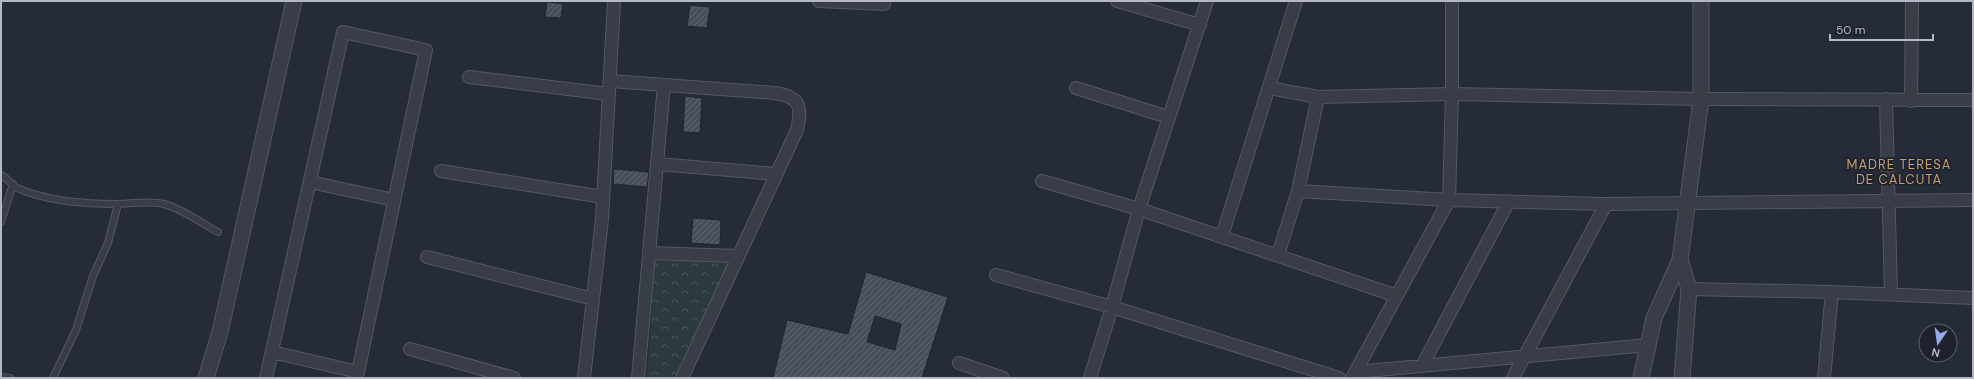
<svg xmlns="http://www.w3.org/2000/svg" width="1974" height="379" font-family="'DM Sans',sans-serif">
	<defs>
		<pattern id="park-crowns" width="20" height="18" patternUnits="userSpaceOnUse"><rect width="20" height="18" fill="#2b3b3d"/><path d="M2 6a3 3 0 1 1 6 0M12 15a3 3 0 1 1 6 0" fill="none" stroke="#475557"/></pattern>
		<pattern id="building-hatch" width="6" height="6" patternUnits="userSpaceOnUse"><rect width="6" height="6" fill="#474e5c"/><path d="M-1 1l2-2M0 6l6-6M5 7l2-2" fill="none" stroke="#5f6572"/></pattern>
	</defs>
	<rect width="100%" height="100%" fill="#252b38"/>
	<path fill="url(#park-crowns)" d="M655 258 729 261 674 378H647Z"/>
	<path fill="url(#building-hatch)" stroke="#20242f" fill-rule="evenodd" d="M547 2 563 4 561 18 545 17Z
		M690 5 710 7 707 28 687 26Z
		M685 96 702 98 700 133 683 132Z
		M614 169 649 172 647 187 613 184Z
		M693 218 721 220 720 245 691 243Z
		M866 272 948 297 922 378H773L787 320 848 334ZM875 316 901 324 895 350 867 342Z"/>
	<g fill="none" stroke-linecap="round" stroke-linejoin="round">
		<g stroke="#545863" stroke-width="8">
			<path id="service" d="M1 175C8 178 11 185 17 188 47 201 83 204 116 204 132 204 148 200 164 204 181 208 203 224 218 232
				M1 222 13 184
				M1 377 10 378
				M53 378 76 330 93 276 108 243 118 204"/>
		</g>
		<g stroke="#545863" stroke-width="14">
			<path id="minor" d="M819 1 884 4
				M1117 1 1200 25
				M469 77 609 94
				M610 81 775 93C801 97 802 107 797 130L682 378
				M1076 88 1168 117
				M1269 88 1318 97 1452 94 1701 99 1973 100
				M1886 99 1891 294
				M1911 101 1912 1
				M658 164 776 174
				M441 171 603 197
				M1042 181 1139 209 1397 296
				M310 182 394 200
				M1298 191 1449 200 1606 204 1973 200
				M1222 236 1296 1
				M650 253 738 256
				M1278 255 1298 191 1318 97
				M427 257 593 299
				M996 275 1112 307 1339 378
				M1689 289 1832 292 1973 298
				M410 349 514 378
				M959 363 1003 378
				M1422 366 1509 201
				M1356 372 1648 345
				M266 378 343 32 426 50 358 372 272 352
				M584 378 602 219 614 1
				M638 378 664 85
				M1090 378 1112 307 1139 209 1207 1
				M1352 378 1449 200 1452 94V1
				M1513 378 1606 204
				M1824 378 1832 292"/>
		</g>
		<g stroke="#545863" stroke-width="17">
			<path id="tertiary" d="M1680 260 1689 289 1682 378
				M206 378 220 332 294 1
				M1641 378 1654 318 1680 260 1701 99V1"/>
		</g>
		<use href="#service" stroke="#393d48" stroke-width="6"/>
		<use href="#minor" stroke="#393d48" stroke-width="12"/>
		<use href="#tertiary" stroke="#393d48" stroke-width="15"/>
	</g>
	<g text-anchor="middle" stroke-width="3.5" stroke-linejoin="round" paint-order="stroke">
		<g font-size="13" letter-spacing="1" fill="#c59f6e" stroke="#1e222d">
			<text x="1899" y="169">MADRE TERESA<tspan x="1899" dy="15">DE CALCUTA</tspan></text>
		</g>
	</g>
	<rect width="1974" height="379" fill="none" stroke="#b4b8c4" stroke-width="4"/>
	<g transform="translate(1938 343) rotate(193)"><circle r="19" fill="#1e222d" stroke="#5a5e69"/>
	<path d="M0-3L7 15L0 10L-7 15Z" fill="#94aae9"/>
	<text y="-6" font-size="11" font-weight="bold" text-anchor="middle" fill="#b4b8c4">N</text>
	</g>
	<path d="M1830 34v6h103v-6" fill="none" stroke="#b4b8c4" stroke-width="2"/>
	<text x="1836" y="34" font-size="12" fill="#b4b8c4" stroke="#1e222d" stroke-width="3" paint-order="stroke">50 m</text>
</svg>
